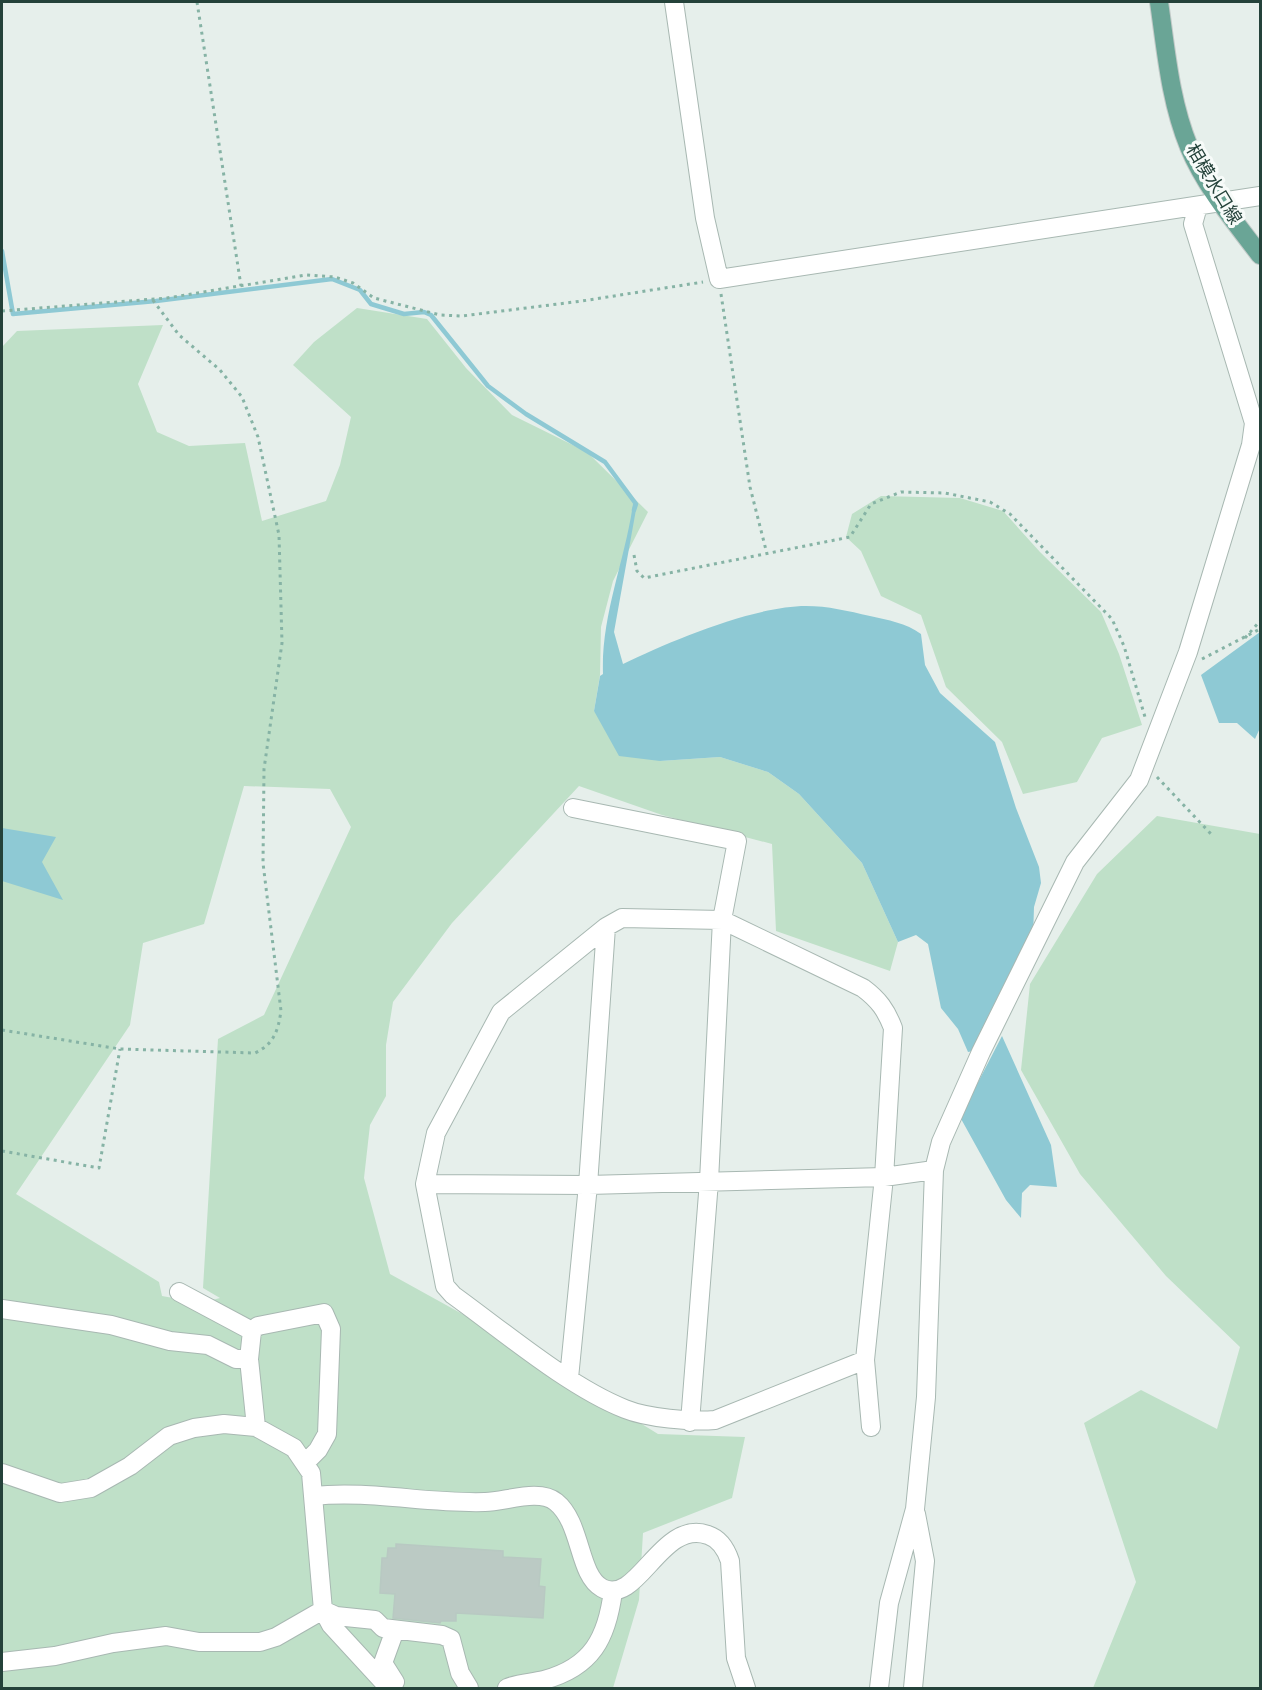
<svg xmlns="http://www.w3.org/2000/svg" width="1262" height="1690" font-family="Rubik,'Noto Sans JP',sans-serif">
	<rect width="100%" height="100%" fill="#e6efeb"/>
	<path fill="#bfe0c8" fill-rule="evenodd" d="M357 308 427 319 466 368 512 415 587 452 648 512 613 581 601 627 600 675 594 711 660 761 720 757 768 772 799 794 862 863 898 942 890 971 776 931 772 844 662 815 579 786 452 923 393 1002 386 1045V1096L370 1125 364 1178 390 1274 475 1321 658 1434 745 1437 732 1498 643 1533 639 1600 613 1688H2V347L17 331 163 325 138 384 157 432 189 446 245 443 262 521 326 501 340 465 351 417 293 365 314 342ZM244 786 330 789 351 827 264 1015 218 1039 203 1288 220 1298 201 1303 162 1296 159 1282 16 1194 130 1025 143 943 204 924Z
		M881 496 960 498 1003 511 1040 552 1101 612 1119 654 1142 725 1102 738 1077 782 1023 794 1002 742 946 687 921 615 881 596 861 551 846 537 852 514Z
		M1157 816 1260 834V1688H1093L1136 1582 1084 1423 1141 1390 1217 1429 1240 1347 1166 1276 1080 1174 1021 1070 1030 984 1097 874Z"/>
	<path fill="#8ec9d4" d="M633 504H637L614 632 623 664C670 641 754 606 806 606 828 606 848 611 870 616 888 620 906 623 921 634L925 665 940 693 995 742 1016 808 1039 867 1041 883 1034 907 1033 938 978 1050 968 1052 958 1029 941 1008 928 944 916 935 898 942 862 863 799 794 768 772 720 757 660 761 619 756 594 711 600 676 603 674C601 615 625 561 633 504Z
		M1260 632V728L1255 739 1237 723H1219L1201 675Z
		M2 828 56 837 42 862 63 900 2 881Z
		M1002 1036 1051 1145 1057 1187 1030 1185 1022 1193 1021 1218 1006 1200 960 1117Z"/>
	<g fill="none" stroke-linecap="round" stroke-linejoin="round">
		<path stroke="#8ec9d4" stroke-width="4.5" d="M2 251 13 314 156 301 332 279 360 290 371 304 404 314 424 312 431 315 488 386 526 414 605 462 636 504 634 510"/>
	</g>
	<path fill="#bbcac4" stroke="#b8c9c2" stroke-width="1.5" d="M396 1544 503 1551V1557L541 1559 539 1586 545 1587 543 1618 456 1613V1621H441L440 1623 393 1618 395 1594 380 1593 382 1558H387L388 1548H396Z"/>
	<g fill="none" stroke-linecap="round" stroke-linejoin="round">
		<g stroke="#a8b8b2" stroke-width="20">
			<path id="minor" d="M674 2 705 218 719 279 1260 196
				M573 808 737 841 722 920 709 1181 690 1422
				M425 1184 588 1185 884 1177 934 1170
				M179 1292 252 1331
				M2 1309 111 1325 170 1341 208 1345 236 1359H249L252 1331 258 1326 324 1313 331 1329 327 1434 318 1450 306 1462
				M249 1359 256 1427
				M865 1360 715 1420C691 1422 647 1418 625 1409 569 1387 503 1331 453 1295L445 1286 425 1184 436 1133 501 1012 606 927 622 918 722 920 863 988C879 1000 886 1010 893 1028L884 1177 865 1360 871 1427
				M569 1378 588 1185 606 927
				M2 1473 60 1493 91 1488 130 1466 169 1436 194 1428 224 1424 256 1427 294 1448 311 1473 323 1610 331 1625 389 1688
				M313 1496C371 1490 427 1504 485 1502 505 1502 539 1488 556 1502 582 1523 578 1575 602 1588 638 1607 661 1518 708 1535 720 1539 726 1549 730 1561L736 1658 746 1688
				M2 1662 55 1656 113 1643 166 1636 199 1642H260L276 1637 323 1610 336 1616 375 1620 383 1628 442 1635 451 1639 460 1673 469 1688
				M395 1682 383 1663 395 1630
				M507 1688C518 1683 532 1683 544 1680 592 1667 607 1638 613 1591
				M879 1688 889 1603 915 1509 926 1397 934 1170 941 1142 981 1052 1075 862 1139 780 1188 652 1251 445 1254 423 1193 224 1198 206
				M913 1688 925 1561 916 1514"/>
		</g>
		<g stroke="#c2cac8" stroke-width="20">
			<path id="major" d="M1159 2C1166 50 1170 101 1189 147 1205 186 1235 222 1260 255"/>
		</g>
		<path stroke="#86b3a5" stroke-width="3" stroke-dasharray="3 4.5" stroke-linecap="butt" d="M197 2 241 286
			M721 294 750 487 767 554
			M2 311 167 298 306 275 335 277 353 283 374 298 440 315 462 316 582 301 703 282
			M634 555 637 571 644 578 850 537 871 504 901 492 945 493 990 502 1010 514 1112 619 1124 646 1145 717
			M1245 638 1260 621
			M1202 659 1260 629
			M1157 777 1212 835
			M2 1030 120 1049 255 1053C274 1044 278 1031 281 1011L263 863 264 769 282 643 279 535 258 437 242 397 220 370 179 335 152 299
			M2 1151 99 1168 120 1049"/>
		<use href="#minor" stroke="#fff" stroke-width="18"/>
		<use href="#major" stroke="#6aa596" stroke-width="18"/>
	</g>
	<g text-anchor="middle" stroke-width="6" stroke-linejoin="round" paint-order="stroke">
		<g font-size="18" fill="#24423a" stroke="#f7fbf9">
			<text transform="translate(1214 184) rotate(59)" y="6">相模水口線</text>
		</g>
	</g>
	<rect width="1262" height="1690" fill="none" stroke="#24423a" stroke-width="6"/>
</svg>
